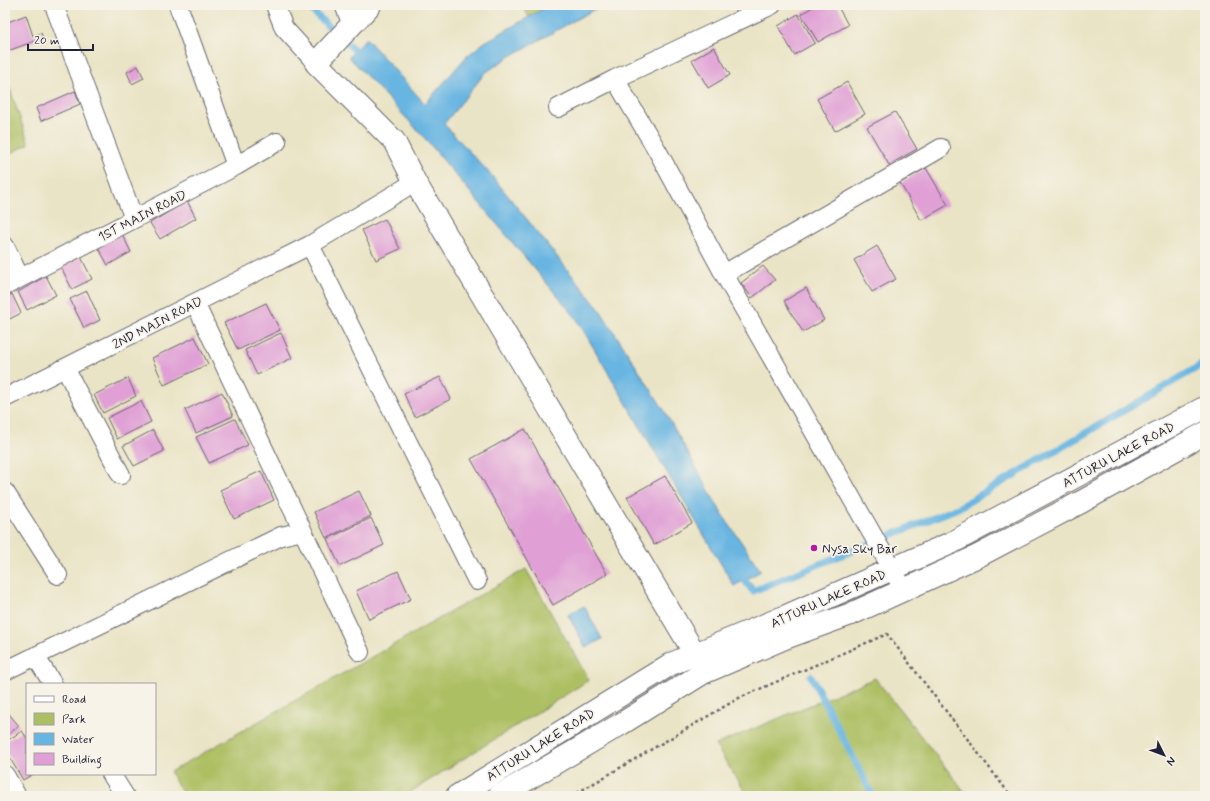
<svg xmlns="http://www.w3.org/2000/svg" width="1210" height="801" font-family="Mynerve,sans-serif">
	<rect width="100%" height="100%" fill="#f7f3e8"/>
	<filter id="ink" filterUnits="userSpaceOnUse"><feTurbulence type="fractalNoise" baseFrequency=".025" numOctaves="2"/><feDisplacementMap in="SourceGraphic" scale="8" xChannelSelector="R" yChannelSelector="G"/><feConvolveMatrix kernelMatrix="1 2 1 2 8 2 1 2 1" color-interpolation-filters="sRGB"/></filter>
	<filter id="wash" filterUnits="userSpaceOnUse"><feTurbulence type="fractalNoise" baseFrequency=".012" numOctaves="4" result="noise"/><feDisplacementMap in="SourceGraphic" scale="16" xChannelSelector="R" yChannelSelector="G"/><feGaussianBlur stdDeviation="0.9" result="paint"/><feColorMatrix in="noise" values="0 0 0 0 0 0 0 0 0 0 0 0 0 0 0 0 0 1.4 0 .05"/><feComposite in="paint" operator="in"/></filter>
	<g filter="url(#wash)">
		<rect width="100%" height="100%" fill="#eae4c6"/>
		<path fill="#adbf63" stroke="#68704f" d="M522 5H550L529 17Z
			M5 75 29 144 5 156Z
			M526 569 589 680 404 796H184L170 772Z
			M875 678 968 796H748L715 745Z"/>
		<path fill="#68b5e2" stroke="#456c8e" d="M550 5H602L507 58 485 73 444 124 492 176 600 310 664 410 722 514 761 571 734 586 576 318 423 136 349 57 366 38 425 104 467 56 485 42Z
			M584 606 602 639 586 648 568 615Z"/>
		<g fill="none" stroke-linecap="round" stroke-linejoin="round">
			<path stroke="#68b5e2" stroke-width="7" d="M307 5 308 7 362 57
				M740 574 753 591 958 508 1205 363
				M811 676 873 796"/>
		</g>
		<g id="blocks">
			<path fill="#e0a0d5" d="M816 5H837L848 25 818 42 801 14Z
				M798 14 815 43 794 55 778 26Z
				M26 15 33 36 41 33 43 38 5 52V23Z
				M714 47 730 75 708 88 692 60Z
				M138 66 144 78 132 84 127 72Z
				M847 82 865 114 835 131 817 99Z
				M75 91 80 104 41 121 36 108Z
				M895 112 917 149 889 165 867 127Z
				M926 168 948 205 921 220 900 183Z
				M187 201 196 218 160 239 150 223Z
				M385 219 400 249 376 260 362 230Z
				M122 234 131 252 108 265 98 247Z
				M877 246 896 279 872 292 854 260Z
				M81 257 92 279 72 289 61 267Z
				M763 266 775 280 752 298 741 283Z
				M46 276 56 295 27 310 18 292Z
				M806 288 824 320 803 332 784 301Z
				M87 291 100 320 84 328 70 299Z
				M12 294 21 313 8 320 5 313V297Z
				M266 303 280 330 238 350 224 323Z
				M281 333 292 358 257 375 245 350Z
				M195 337 208 364 164 385 152 358Z
				M440 377 451 399 415 417 404 394Z
				M128 378 136 396 103 413 94 395Z
				M222 392 233 416 196 433 185 410Z
				M141 401 151 422 117 439 107 418Z
				M235 419 248 445 209 463 196 437Z
				M525 429 607 574 553 605 471 459Z
				M153 430 164 451 134 466 123 446Z
				M261 471 274 500 234 519 220 490Z
				M665 476 692 523 654 545 627 497Z
				M359 491 371 516 326 538 314 512Z
				M371 518 384 545 340 566 327 539Z
				M398 571 411 599 369 619 356 591Z
				M5 709 19 726 5 737Z
				M22 731 27 738V774H33L23 780 5 750V742Z"/>
		</g>
	</g>
	<g filter="url(#ink)">
		<use href="#blocks" fill-opacity="0" stroke="#68666c" stroke-width="1"/>
		<g fill="none" stroke-linecap="round" stroke-linejoin="round">
			<g stroke="#68666c" stroke-width="20">
				<path id="street" d="M54 5 134 219
					M178 5 236 166
					M275 5 284 28 316 63
					M344 5 352 25
					M615 79 657 150 724 274
					M558 108 615 79 772 5
					M415 182 310 245 477 581
					M5 246 20 278
					M5 286 236 166 277 142
					M195 303 360 652
					M65 368 121 475
					M5 398 310 245
					M5 492 58 575
					M904 590 724 274 941 148
					M35 656 53 684
					M5 671 281 536 303 531
					M111 774 125 796
					M5 775 17 796"/>
			</g>
			<g stroke="#68666c" stroke-width="24">
				<path id="secondary" d="M370 5 316 63 394 141 415 182 695 654
					M457 796 671 664 784 617 951 543 1202 409H1205
					M499 796 621 724 703 673 785 638 851 614 978 556 1083 501 1205 433"/>
			</g>
			<path stroke="#68666c" stroke-width="2.5" stroke-dasharray="3 3" stroke-linecap="butt" d="M572 796 739 698 887 634 1011 796"/>
			<use href="#street" stroke="#fff" stroke-width="18"/>
			<use href="#secondary" stroke="#fff" stroke-width="22"/>
		</g>
	</g>
	<circle fill="#b5179e" stroke="#f7f3e8" stroke-width="1.5" cx="814" cy="548" r="4"/>
	<g text-anchor="middle" stroke-width="3.5" stroke-linejoin="round" paint-order="stroke">
		<g font-size="13" fill="#22223b" stroke="#f7f3e8">
			<text transform="translate(142 215) rotate(-27)" y="5">1ST MAIN ROAD</text>
			<text transform="translate(157 322) rotate(-27)" y="5">2ND MAIN ROAD</text>
			<text transform="translate(1118 454) rotate(-28)" y="5">ATTURU LAKE ROAD</text>
			<text transform="translate(828 598) rotate(-24)" y="5">ATTURU LAKE ROAD</text>
			<text transform="translate(540 744) rotate(-32)" y="5">ATTURU LAKE ROAD</text>
		</g>
		<g font-size="13" fill="#22223b" stroke="#f7f3e8" text-anchor="start">
			<text x="822" y="553">Nysa Sky Bar</text>
		</g>
	</g>
	<rect width="1210" height="801" fill="none" stroke="#f7f3e8" stroke-width="20"/>
	<rect x="26" y="683" width="130" height="92" fill="#f7f3e8" stroke="#a29fa3"/>
	<rect x="34" y="696" width="20" height="6" fill="#ffffff" stroke="#a29fa3"/>
	<text x="62" y="703" font-size="12" fill="#22223b">Road</text>
	<rect x="34" y="713" width="20" height="12" fill="#adbf63" stroke="#a29fa3"/>
	<text x="62" y="723" font-size="12" fill="#22223b">Park</text>
	<rect x="34" y="733" width="20" height="12" fill="#68b5e2" stroke="#a29fa3"/>
	<text x="62" y="743" font-size="12" fill="#22223b">Water</text>
	<rect x="34" y="753" width="20" height="12" fill="#e0a0d5" stroke="#a29fa3"/>
	<text x="62" y="763" font-size="12" fill="#22223b">Building</text>
	<g transform="translate(1164 755) rotate(132)" stroke="#f7f3e8" stroke-width="3" paint-order="stroke">
	<path d="M0-3L7 15L0 10L-7 15Z" fill="#22223b"/>
	<text y="-6" font-size="11" font-weight="bold" text-anchor="middle" fill="#22223b">N</text>
	</g>
	<path d="M28 44v6h65v-6" fill="none" stroke="#22223b" stroke-width="2"/>
	<text x="34" y="44" font-size="12" fill="#22223b" stroke="#f7f3e8" stroke-width="3" paint-order="stroke">20 m</text>
</svg>
